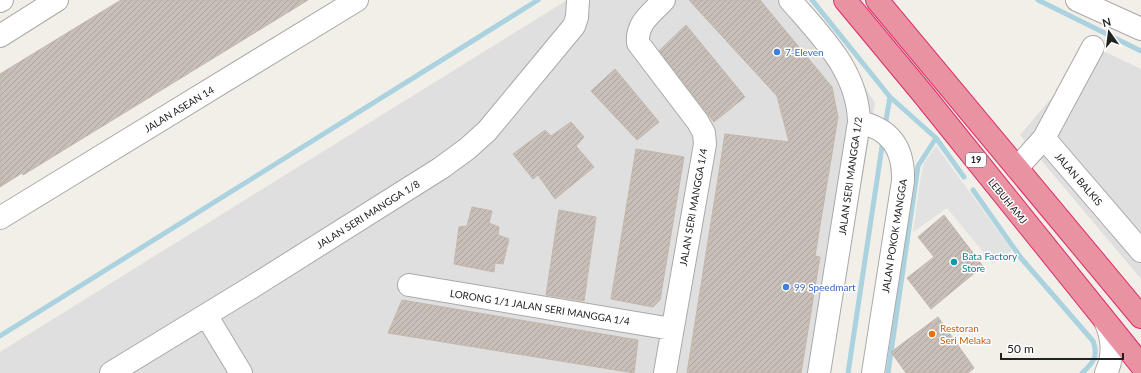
<svg xmlns="http://www.w3.org/2000/svg" width="1141" height="373" font-family="Lato,sans-serif">
	<defs>
		<pattern id="building-hatch" width="6" height="6" patternUnits="userSpaceOnUse"><rect width="6" height="6" fill="#c7bfb8"/><path d="M-1 1l2-2M0 6l6-6M5 7l2-2" fill="none" stroke="#aba49e"/></pattern>
	</defs>
	<rect width="100%" height="100%" fill="#f2efe9"/>
	<path fill="#e0dfdf" d="M567 0H797L845 57 875 103 830 373H0V352Z
		M1095 47 1141 69V279L1020 135Z"/>
	<path fill="#e2e2e2" d="M936 146 1012 250 993 264 947 208 913 232 921 175 924 163Z"/>
	<g fill="none" stroke-linecap="round" stroke-linejoin="round">
		<path stroke="#aad3df" stroke-width="5" d="M812 0 890 97 936 138 964 177
			M1038 0 1141 51
			M885 126 890 97
			M973 190 1021 258 1093 341C1099 356 1093 363 1082 373
			M0 336 538 0
			M848 373 883 140
			M888 373 918 166 936 138"/>
	</g>
	<path fill="url(#building-hatch)" stroke="#c4b6ab" d="M121 0H308L23 175 22 173 0 187V74Z
		M689 0H760L832 87 838 117 815 256 820 257 801 373H687L725 134 789 142 777 96Z
		M686 25 745 97 714 122 659 51Z
		M615 69 659 122 637 140 591 91Z
		M571 122 584 137 576 146 594 167 555 199 538 175 533 179 513 154 545 130 551 136Z
		M636 149 684 157 660 300 653 307 611 299Z
		M472 207 492 211 489 223 499 227 498 235 509 239 503 264 495 263 494 272 454 264 459 227 467 226Z
		M559 210 596 217 584 301 546 295Z
		M944 215 983 266 931 309 907 278 934 257 918 237Z
		M402 300 638 340 634 373 388 333Z
		M938 317 974 368 968 373H906L891 352Z"/>
	<g fill="none" stroke-linecap="round" stroke-linejoin="round">
		<g stroke="#a9a9a9" stroke-width="24">
			<path id="minor" d="M664 0C652 13 636 23 638 43L698 122 704 133 705 144 665 373
				M790 0C821 36 858 71 859 122L819 373
				M1077 0 1141 29
				M0 1 2 0
				M0 36 57 0
				M859 122C891 129 904 149 903 181L873 373
				M1044 138 1093 47
				M1017 168 1044 138 1141 251
				M0 218 357 0
				M409 285 672 329
				M206 315 241 373
				M1105 321C1113 338 1114 356 1106 373
				M111 373 252 287 441 168 467 149 487 131 574 26 577 17 578 0"/>
		</g>
		<g stroke="#dc2a67" stroke-width="24">
			<path id="highway" d="M845 0 923 94 1141 365
				M877 0 1141 317"/>
		</g>
		<use href="#minor" stroke="#fff" stroke-width="22"/>
		<use href="#highway" stroke="#e892a2" stroke-width="22"/>
	</g>
	<g fill="#3f7fe0" stroke="#fff" stroke-width="1.5">
		<circle cx="777" cy="52" r="4"/>
		<circle cx="786" cy="287" r="4"/>
	</g>
	<circle fill="#0f9aa8" stroke="#fff" stroke-width="1.5" cx="954" cy="262" r="4"/>
	<circle fill="#e8710a" stroke="#fff" stroke-width="1.5" cx="932" cy="334" r="4"/>
	<g text-anchor="middle" stroke-width="3" stroke-linejoin="round" paint-order="stroke">
		<rect fill="#fff" stroke="#646464" stroke-width="1" x="966" y="153" width="20" height="14" rx="3"/>
		<g font-size="9" font-weight="bold" fill="#222">
			<text x="976" y="163">19</text>
		</g>
		<g font-size="10" fill="#366cbe" stroke="#fff" text-anchor="start">
			<text x="785" y="56">7-Eleven</text>
			<text x="794" y="291">99 Speedmart</text>
		</g>
		<g font-size="10" fill="#222" stroke="#fff">
			<text transform="translate(179 109) rotate(-31)" y="4">JALAN ASEAN 14</text>
			<text transform="translate(850 176) rotate(-82)" y="4">JALAN SERI MANGGA 1/2</text>
			<text transform="translate(1079 179) rotate(49)" y="4">JALAN BALKIS</text>
			<text transform="translate(1008 201) rotate(51)" y="4">LEBUH AMJ</text>
			<text transform="translate(693 207) rotate(-80)" y="4">JALAN SERI MANGGA 1/4</text>
			<text transform="translate(368 214) rotate(-32)" y="4">JALAN SERI MANGGA 1/8</text>
			<text transform="translate(894 236) rotate(-81)" y="4">JALAN POKOK MANGGA</text>
			<text transform="translate(540 307) rotate(9)" y="4">LORONG 1/1 JALAN SERI MANGGA 1/4</text>
		</g>
		<g font-size="10" fill="#0d838f" stroke="#fff" text-anchor="start">
			<text x="962" y="260">Bata Factory<tspan x="962" dy="12">Store</tspan></text>
		</g>
		<g font-size="10" fill="#c56008" stroke="#fff" text-anchor="start">
			<text x="940" y="332">Restoran<tspan x="940" dy="12">Seri Melaka</tspan></text>
		</g>
	</g>
	<g transform="translate(1109 32) rotate(346)" stroke="#ffffff" stroke-width="3" paint-order="stroke">
	<path d="M0-3L7 15L0 10L-7 15Z" fill="#222222"/>
	<text y="-6" font-size="11" font-weight="bold" text-anchor="middle" fill="#222222">N</text>
	</g>
	<path d="M1001 353v6h122v-6" fill="none" stroke="#222222" stroke-width="2"/>
	<text x="1007" y="353" font-size="12" fill="#222222" stroke="#ffffff" stroke-width="3" paint-order="stroke">50 m</text>
</svg>
